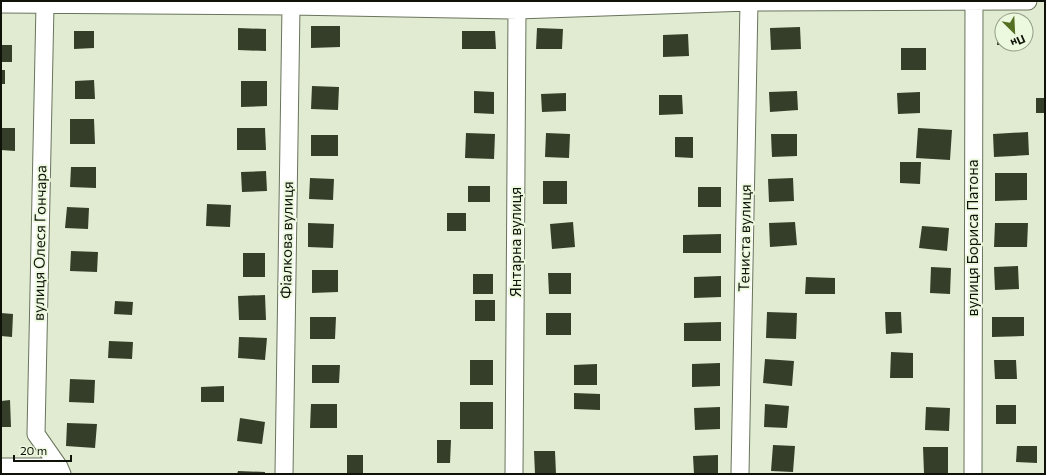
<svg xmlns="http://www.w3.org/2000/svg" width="1046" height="475" font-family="Commissioner,sans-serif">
	<rect width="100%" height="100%" fill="#e0ebd2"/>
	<path fill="#353e29" d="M999 20H1002V45H997Z
		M311 26H340V47L311 48Z
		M800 27 801 49 771 50 770 28Z
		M238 28 266 29V51L238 50Z
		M537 28 563 29 562 49H536Z
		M74 31H94V48L74 49Z
		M462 31H495L496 49H462Z
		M688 34 689 56 663 57V35Z
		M1004 44H1023V46L1004 45Z
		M1 45H12V62H1Z
		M901 48H926V70H901Z
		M1 70H5V84H1Z
		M94 80 95 99H75V81Z
		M241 81H267V106L241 107Z
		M312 86 339 87 338 110 311 109Z
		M474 91 494 92V114L474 113Z
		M797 91 798 110 770 112 769 92Z
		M920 92V113L898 114 897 93Z
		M566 93V111L542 112 541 94Z
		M659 95H682L683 114 659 115Z
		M1036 98H1045V113H1036Z
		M70 119H94L95 144H70Z
		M1 128H15V151L1 150Z
		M237 128H265L266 150H237Z
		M918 128 952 130 950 160 916 158Z
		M1028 132 1029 155 994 157 993 134Z
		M466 133 495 134 494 159 465 158Z
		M546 133 570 134 569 158 545 157Z
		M771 134H797V156L772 157Z
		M311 135H338V156H311Z
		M675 137H693V158L675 157Z
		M900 162H921L920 184 900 183Z
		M71 167H96V188L70 187Z
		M266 171 267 191 242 192 241 172Z
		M995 173H1027V200L995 201Z
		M310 178 334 179 333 200 309 199Z
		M793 178 794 201 769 202 768 179Z
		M543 181H567V204H543Z
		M468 186H490V202H468Z
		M698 187H721V207H698Z
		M207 204 231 205 230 227 206 226Z
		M67 207 89 208 88 229 65 228Z
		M447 213H466V231H447Z
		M573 222 575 247 552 249 550 224Z
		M795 222 797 245 770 247 769 223Z
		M308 223 334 224 333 248 308 247Z
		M995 223H1028L1027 247H994Z
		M922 226 949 228 947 251 919 248Z
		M721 234V253H683V235Z
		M71 251 98 252 97 272 70 271Z
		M243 253H265V277H243Z
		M1018 266 1019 289 995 290 994 267Z
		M931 267 951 268 950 294 930 293Z
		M312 270H338V292L312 293Z
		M548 273H571V294H549Z
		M473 274H493V294H473Z
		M721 276V297L694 298V277Z
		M806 277 835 278V294H805Z
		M265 295 266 320H239L238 296Z
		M475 300H495V321H475Z
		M115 301 133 302 132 315 114 314Z
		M767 312 797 313 796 339 766 338Z
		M885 312H901L902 333 886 334Z
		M1 313 13 314 12 337 1 336Z
		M546 313H571V335H546Z
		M310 317H336L335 339H310Z
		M992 317H1024V336L992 337Z
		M721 322V341H684V323Z
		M239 337 267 338 265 360 238 358Z
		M109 341 133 342 132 359 108 358Z
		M891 352 913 353V378H890Z
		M765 359 794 361 792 386 763 383Z
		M470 360H493V385H470Z
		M994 360H1016L1017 379H995Z
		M720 363V386L692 387V364Z
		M597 364V385H574V365Z
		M312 365H340L339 383H312Z
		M70 379 95 380 94 403 69 402Z
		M224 386V402H201V387Z
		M574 393 600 394V410L574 409Z
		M10 400 11 427H1V401Z
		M460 402H493V429H460Z
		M311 404H337V428H310Z
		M765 404 789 406 787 428 764 427Z
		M996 405H1016V424H996Z
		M720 407V429L695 430 694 408Z
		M926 407 950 408 949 431 925 430Z
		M240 418 265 422 262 444 237 441Z
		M67 423 97 424 95 448 66 446Z
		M437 440H451L450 463H437Z
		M773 445 795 446 793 472 771 471Z
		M1017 446H1037V463L1016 462Z
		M923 447H948V473H924Z
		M534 451H555L556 474H535Z
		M347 455H363V474H347Z
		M718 455V474H694L693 456Z
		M238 471 265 472V474H237Z"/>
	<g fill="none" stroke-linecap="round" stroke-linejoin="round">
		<g stroke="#6a745d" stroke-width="19">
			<path id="minor" d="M1 4 291 6 517 10 749 2 1028 1
				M45 5 36 434 59 467 62 474
				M1 467H59
				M284 474 291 6
				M514 474 517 10
				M740 474 749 2
				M973 474 974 2"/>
		</g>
		<use href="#minor" stroke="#fff" stroke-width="17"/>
	</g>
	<g text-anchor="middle" stroke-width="4" stroke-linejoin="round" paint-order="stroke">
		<g font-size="15" fill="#0e1209" stroke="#edf9df">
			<text transform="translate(745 238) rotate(-89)" y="5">Тениста вулиця</text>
			<text transform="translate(973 238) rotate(-90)" y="5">вулиця Бориса Патона</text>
			<text transform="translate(287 240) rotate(-89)" y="5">Фіалкова вулиця</text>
			<text transform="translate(516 242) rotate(-90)" y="5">Янтарна вулиця</text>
			<text transform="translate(40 243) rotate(-89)" y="5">вулиця Олеся Гончара</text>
		</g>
	</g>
	<rect width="1046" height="475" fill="none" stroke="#0e1209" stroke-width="4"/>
	<g transform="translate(1014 32) rotate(156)"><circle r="19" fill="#edf9df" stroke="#949d89"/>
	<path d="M0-3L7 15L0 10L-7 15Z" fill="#546f23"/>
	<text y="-6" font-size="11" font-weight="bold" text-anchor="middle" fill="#0e1209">Пн</text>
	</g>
	<path d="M14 455v6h57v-6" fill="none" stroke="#0e1209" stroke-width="2"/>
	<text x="20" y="455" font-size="12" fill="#0e1209" stroke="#edf9df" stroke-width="3" paint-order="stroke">20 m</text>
</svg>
